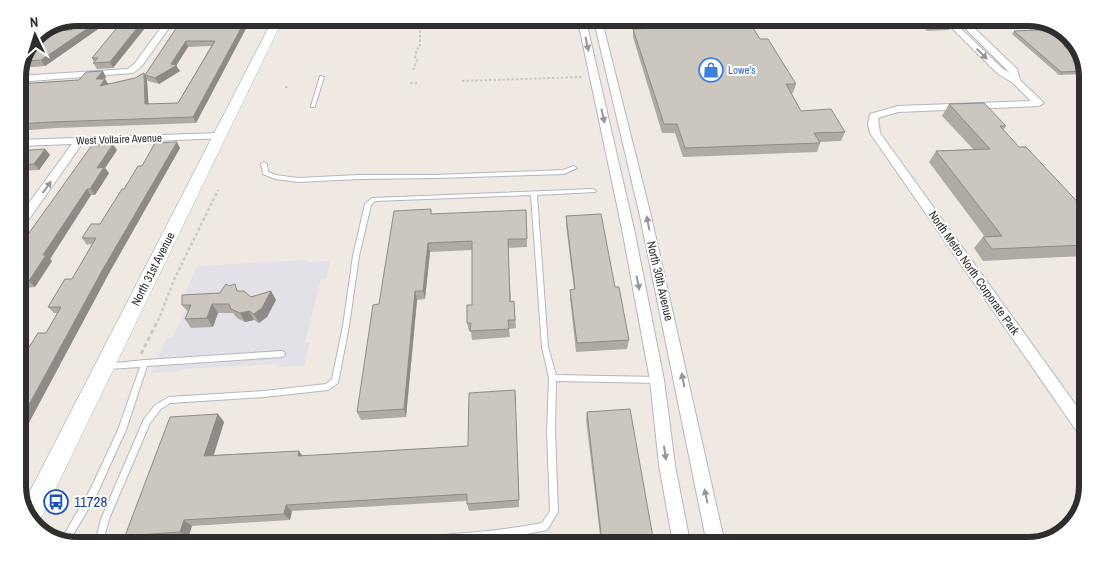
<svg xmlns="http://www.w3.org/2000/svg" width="1105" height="563" font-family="'Archivo Narrow',sans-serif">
	<rect width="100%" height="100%" fill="#efe9e1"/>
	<path fill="#e3e1e8" d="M306 260V262L330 261 326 279H321L305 343H310L304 366 277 367 278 364 182 369 181 371 151 373 166 338 173 337 191 297 184 296 197 266Z"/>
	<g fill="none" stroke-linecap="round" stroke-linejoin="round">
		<g stroke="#b4b7c1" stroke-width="2">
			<path id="lane" d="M320 76 324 77 315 106V107H311V106Z
				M264 162 267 164 268 172 276 175 298 178 359 175H436L563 170 574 166 577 168 564 174 436 178 359 179 298 182 275 179 263 174 261 164Z
				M593 189 595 190 596 191 595 192 537 195 548 347 556 375 657 377 660 378 661 380 660 382 657 383 556 381 555 432 558 512 547 530 506 538 467 542H385L386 539 389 538C440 535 491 533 542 523L550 511 547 432 549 378 542 347 531 195 375 201 371 205 359 256 349 326 338 383 328 390 264 397 170 403 161 409 150 423 109 519 105 534 108 540H99L97 535 101 519 144 419 155 405 169 397 264 391 326 384 332 379 343 326 353 256 365 204 372 198Z
				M282 351 284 352 285 354 284 356 282 357 147 366 126 430 96 496 70 540H61L90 490 118 430 140 367 108 369 106 368 104 366 106 364 145 360Z"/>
		</g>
		<g stroke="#b4b7c1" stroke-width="2">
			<path id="street" d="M168 18H176L141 67 133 73 18 82V76L128 69 135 63Z
				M578 21H586L634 229 664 380 675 465 690 543H673L659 465 650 380 622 229Z
				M594 21H602L651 216 725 544H707L640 216Z
				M947 23H955L1003 69 1010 73 960 23H969L1017 69 1020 80 1044 103 1039 106 898 112 878 118 880 133 1083 415 1082 435 1078 433 870 133 868 124 870 114 898 106 1031 101 1013 83 997 73Z
				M220 133 224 134V138L82 144 22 229 18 230V218L72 144 18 146V140Z"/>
		</g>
		<g stroke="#b4b7c1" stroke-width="1">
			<path id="secondary" d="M273 19H283L37 527 28 519 23 505Z"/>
		</g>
		<path stroke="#c9c9c9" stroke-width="2" stroke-dasharray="2.5 2" stroke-linecap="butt" d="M413 70 417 60 415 58 417 49 420 47V28L424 20
			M462 81 583 77
			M410 83H417
			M285 87H288"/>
		<path stroke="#c9c9c9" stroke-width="2.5" stroke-dasharray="3 2.5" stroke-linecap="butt" d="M158 321 174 280 218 190"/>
		<path stroke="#c9c9c9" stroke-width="3" stroke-dasharray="4.5 3" stroke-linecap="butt" d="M141 354 158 320"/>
		<use href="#lane" fill="#fff" fill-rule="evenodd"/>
		<use href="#street" fill="#fff" fill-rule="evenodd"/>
		<use href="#secondary" fill="#fff" fill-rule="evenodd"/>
	</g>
	<path fill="#afaba4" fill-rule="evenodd" d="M83 18H114L45 66 20 68 35 35 71 30Z
		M125 18H153L113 68 97 69 93 63 94 62 92 58Z
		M183 18 251 19 196 123 56 128 18 131V84L79 80 106 77 105 79 108 84 135 78 145 75ZM211 46 178 103 148 104 147 80 148 81 159 84 180 71 176 65 188 47Z
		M653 21H698L699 25 760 39 796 84 793 93H791L801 111 845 132 841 141 819 142 820 143 817 152 683 157 675 133H662L633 37V29L655 28Z
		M919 23H945L950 28 949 30 927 31Z
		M1014 31 1077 44 1079 49H1067L1084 62 1087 74 1059 75 1012 34Z
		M949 104 1006 126 1003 130 1019 147 1086 211 1085 256H1084L983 261 974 248 983 237H985L929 162 936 151 973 149 942 116Z
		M180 148 108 275 18 443V365L46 333 57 313H54L48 307 72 279 92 244 87 245 82 238 100 224 124 189 142 166Z
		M45 149 50 155 39 170 18 171V151Z
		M117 150 105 168 109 173 95 195H91L50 259 52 261 35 287 26 288 18 302V249Z
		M526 210 527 247 508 248 511 302 514 301 516 328 509 329 510 337 472 340 471 332 469 331 467 323 472 305V250L430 252 425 299 417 300 406 417 361 420 357 412 379 304 432 214Z
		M566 216 615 287 629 340 627 349 576 352 570 298V290H574L566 225Z
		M229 286 251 297 271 291 276 300 267 317 259 323 254 320 245 322 237 318 233 313H218L213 327 191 328 185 319 188 312 182 305 220 293Z
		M515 390 519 507 469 511 467 504V501L292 511 290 520 192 526 188 538 162 540H131L125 536 218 414 224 422 214 455 299 451 302 456 468 446Z
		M587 412 654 543H601L586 420Z"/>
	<path fill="#8e8b86" d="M103 18H114L45 66 41 60Z
		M145 18H153L113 68 110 62Z
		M246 19H251L196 123 193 117Z
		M186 41 188 47 176 66 180 71 159 84 155 78 171 64Z
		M103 71 106 77 100 85 96 79Z
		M144 73 147 80 149 110 145 104Z
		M105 79 109 85 100 86Z
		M177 142 180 148 108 275 18 443V425L103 269Z
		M113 144 117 150 105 168 109 173 95 195 90 189 97 168Z
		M45 149 50 155 39 170 34 164Z
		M87 189 91 195 50 259 52 261 35 287 29 281 43 255Z
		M428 243 430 252 425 299 423 291Z
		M20 282 26 288 18 302V286Z
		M271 291 276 300 267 317 259 323 254 314Z
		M415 291 417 300 406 417 404 409Z
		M212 304 218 313 213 327 207 318Z
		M249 311 254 320 245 322 240 313Z
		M515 390V398L519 507V500Z
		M218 414 224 422 211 463 204 456Z
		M299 451 304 458 298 456Z
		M286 505 292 511 290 520 284 514Z
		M184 520 192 526 188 538 180 532Z"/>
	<path fill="#cbc7bf" stroke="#8e8b86" d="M83 18H103L41 60 23 61 35 35 45 31 71 30Z
		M125 18H145L110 62 93 63 98 58H92Z
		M183 18 246 19 193 117 51 122 18 124V84L79 80 86 72 103 71 96 79H105L100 86 135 78 144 73 145 104 178 103 215 41H186L171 64 177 65 155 78 145 75Z
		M657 21H698L699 25 750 23 760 39H768L796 84H786L801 111 831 109 845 132 814 133 820 143 685 148 677 124H664L633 29 659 28Z
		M923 23H945L950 28H928Z
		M1060 29 1077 44 1078 46H1064L1084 62 1086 71 1061 72 1014 31Z
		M984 103 1006 126H1000L1019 147H1026L1086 211 1085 245 992 249 983 237 1002 236 936 151 990 149 949 104Z
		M177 142 103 269 18 425V365L38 333H46L61 307H48L65 279H72L96 238H82L91 224H100L122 189H124L138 166H142L155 143Z
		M113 144 97 168 104 167 90 189H87L43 255H46L29 281 20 282 18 286V249L19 247 92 145Z
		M45 149 34 164 18 165V151Z
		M431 209V214L526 210 527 239H508L510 302 514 301 515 320H508L509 329 470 331 471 323H467V305H472V241L428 243 423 291H415L404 409 357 412 373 305 379 304 394 211Z
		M601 214 615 287H619L629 340 577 343 570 290 575 289 566 216Z
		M226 284 229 286 235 284 237 291H244L251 297 271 291 262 308 254 314 249 311 240 313 231 309 229 304H212L207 318 185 319 191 305H182V295L220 293Z
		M515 390 519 500 467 504V494L286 505 284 514 184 520 180 532 125 536 170 417 218 414 204 456 299 451 298 456 468 446 469 393Z
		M630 409 654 543H602L587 412Z"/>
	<defs><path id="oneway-solid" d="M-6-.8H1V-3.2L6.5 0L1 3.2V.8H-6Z" transform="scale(1.25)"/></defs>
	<g fill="#969696">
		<use href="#oneway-solid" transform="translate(587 44) rotate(78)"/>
		<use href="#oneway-solid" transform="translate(982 54) rotate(44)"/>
		<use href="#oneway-solid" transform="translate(603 116) rotate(78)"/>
		<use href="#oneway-solid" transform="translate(47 187) rotate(-54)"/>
		<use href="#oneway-solid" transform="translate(648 223) rotate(-101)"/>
		<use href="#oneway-solid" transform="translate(638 283) rotate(79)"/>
		<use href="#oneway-solid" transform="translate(683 380) rotate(-101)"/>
		<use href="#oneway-solid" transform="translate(665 453) rotate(82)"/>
		<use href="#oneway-solid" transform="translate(706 496) rotate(-102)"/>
	</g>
	<defs>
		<g id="shop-ring" transform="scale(1.25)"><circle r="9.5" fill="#fff" stroke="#3f7fe0" stroke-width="1.5"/><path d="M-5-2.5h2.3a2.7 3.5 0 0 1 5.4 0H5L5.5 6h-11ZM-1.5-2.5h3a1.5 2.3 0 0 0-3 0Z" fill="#3f7fe0"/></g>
		<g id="bus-ring" transform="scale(1.25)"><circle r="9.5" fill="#fff" stroke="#1a4fb4" stroke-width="1.5"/><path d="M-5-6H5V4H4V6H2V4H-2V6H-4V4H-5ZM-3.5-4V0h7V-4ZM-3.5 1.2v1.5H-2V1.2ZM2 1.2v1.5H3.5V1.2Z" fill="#1a4fb4"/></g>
	</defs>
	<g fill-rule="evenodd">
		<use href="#shop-ring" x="711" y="70"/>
		<use href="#bus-ring" x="56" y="502"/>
	</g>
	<g text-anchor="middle" stroke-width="4" stroke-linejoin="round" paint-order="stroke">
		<g font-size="11" fill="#366cbe" stroke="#fff" text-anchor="start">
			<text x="728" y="74">Lowe's</text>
		</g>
		<g font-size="11" fill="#2e2e2e" stroke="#fff">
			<text transform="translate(119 139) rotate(-2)" y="4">West Voltaire Avenue</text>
		</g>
		<g font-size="12" fill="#2e2e2e" stroke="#fff">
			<text transform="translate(153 269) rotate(-63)" y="4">North 31st Avenue</text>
			<text transform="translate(974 273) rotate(55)" y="4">North Metro North Corporate Park</text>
			<text transform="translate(660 281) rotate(77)" y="4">North 30th Avenue</text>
		</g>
		<g font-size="15" fill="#164399" stroke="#fff" text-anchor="start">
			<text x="74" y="507">11728</text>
		</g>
	</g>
	<path d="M0 0H1105V563H0ZM77 26H1028A51 51 0 0 1 1079 77V486A51 51 0 0 1 1028 537H77A51 51 0 0 1 26 486V77A51 51 0 0 1 77 26Z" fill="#fff" fill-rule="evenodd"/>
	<path fill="none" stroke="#2e2e2e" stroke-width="6" d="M77 26H1028A51 51 0 0 1 1079 77V486A51 51 0 0 1 1028 537H77A51 51 0 0 1 26 486V77A51 51 0 0 1 77 26Z"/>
	<g transform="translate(35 35) rotate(356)" stroke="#ffffff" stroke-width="4" paint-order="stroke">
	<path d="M0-4L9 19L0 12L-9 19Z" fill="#2e2e2e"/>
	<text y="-8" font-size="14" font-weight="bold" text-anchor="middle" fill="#2e2e2e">N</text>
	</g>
</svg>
